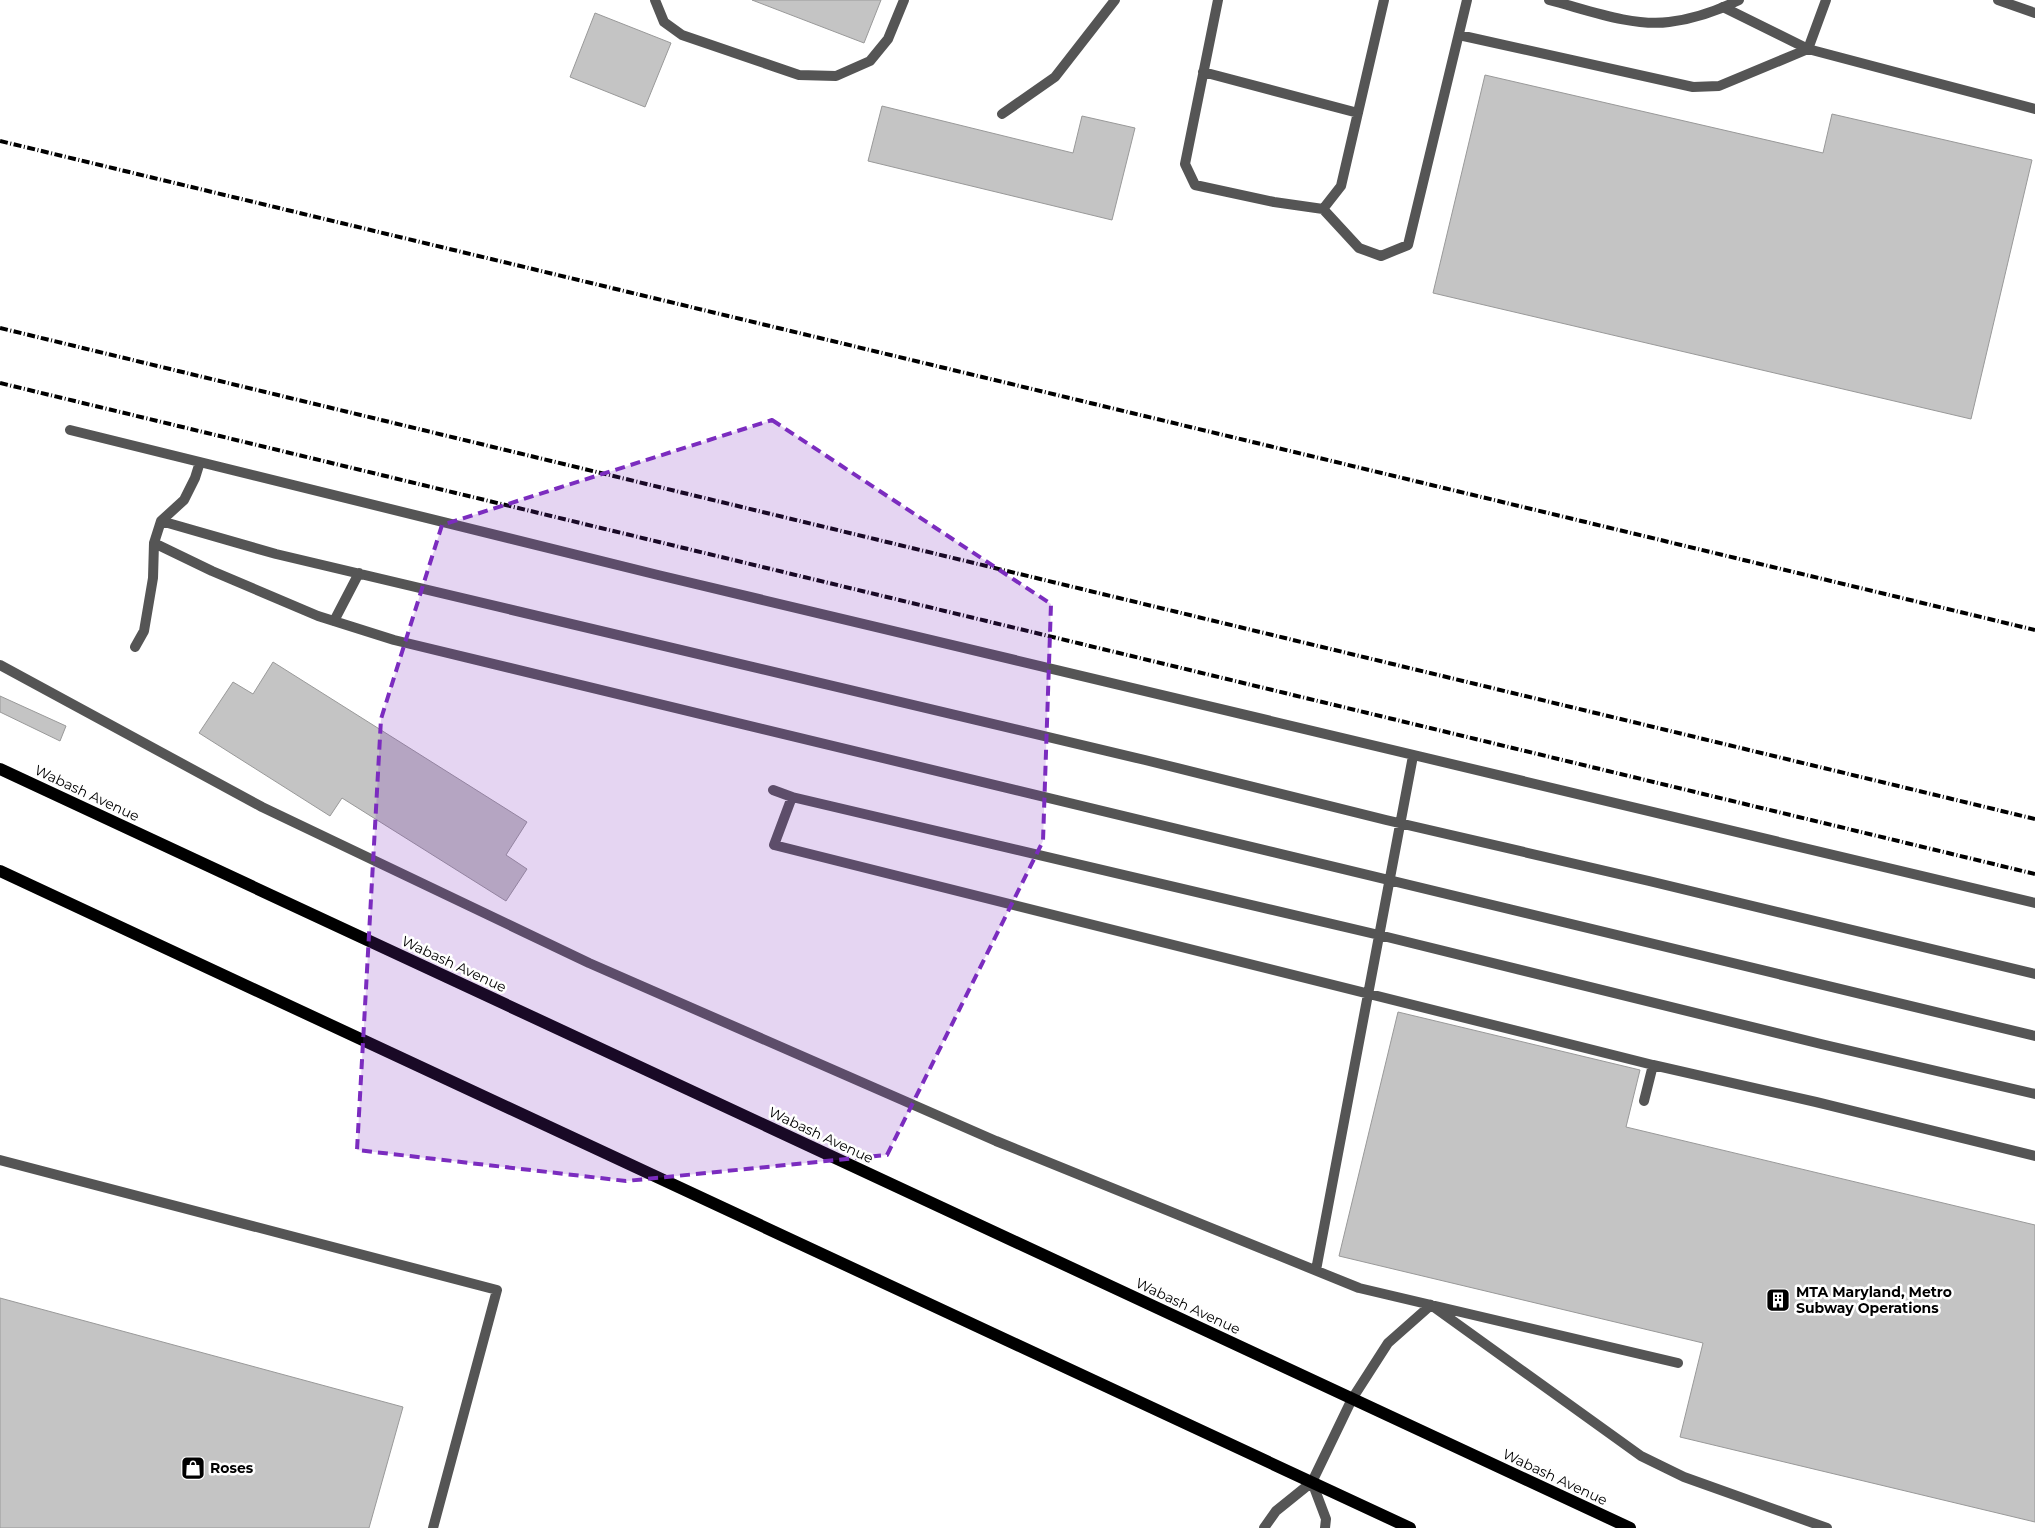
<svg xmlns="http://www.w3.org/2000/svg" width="2035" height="1528" font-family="Montserrat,sans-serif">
	<rect width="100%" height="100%" fill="#fff"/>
	<path fill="#c4c4c4" stroke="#999" d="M752 0H881L864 43Z
		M595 13 671 43 645 107 570 77Z
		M1485 75 1823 153 1832 114 2032 160 1971 419 1433 293Z
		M882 106 1073 153 1082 116 1135 128 1112 220 868 161Z
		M273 662 527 822 506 855 527 869 506 901 342 798 330 816 199 733 233 682 253 694Z
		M0 696 66 726 60 741 0 712Z
		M1398 1012 1640 1070 1626 1127 2035 1225V1522L1680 1437 1703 1343 1339 1256Z
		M0 1298 403 1407 369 1528H0Z"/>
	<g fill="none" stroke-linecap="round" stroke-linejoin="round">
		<path stroke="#555" stroke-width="10" d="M655 0 664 22 682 35 799 75 836 76 870 61 888 39 904 0
			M1218 0 1185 164 1195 185 1274 202 1323 209 1341 186 1384 0
			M1826 0 1808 49 2035 109
			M1998 0 2035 13
			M1723 7 1808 49
			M1459 35 1693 87 1719 86 1808 49
			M1203 72 1358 113
			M1002 114 1055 77 1115 0
			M1323 209 1359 248 1381 256 1408 245 1467 0
			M70 430 658 575 2035 903
			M161 521 276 554 1145 760 1386 820 1649 881 2035 974
			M154 543 212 571 318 616 394 640 2035 1036
			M334 621 359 573
			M135 647 144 631 153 578 154 543 161 521 184 500 195 478 200 462
			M0 665 262 807 589 963 996 1141 1359 1288 1678 1363
			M773 790 792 797 1379 935 1821 1044 2035 1094
			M792 797 774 845 1653 1065
			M1644 1101 1653 1065 1816 1102 2035 1156
			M0 1160 497 1290 433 1528
			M1316 1270 1413 756
			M1312 1482 1326 1519 1325 1528
			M1264 1528 1276 1511 1312 1482 1352 1399 1388 1343 1431 1305 1641 1456 1684 1477 1827 1528"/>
		<path stroke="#555" stroke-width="10" d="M1549 0C1585 9 1632 27 1669 22 1694 19 1717 11 1739 0"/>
		<path stroke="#000" stroke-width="12" d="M0 769 1630 1528
			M0 871 1410 1528"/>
		<path stroke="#000" stroke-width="4" stroke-dasharray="8 2.5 1 2.5" stroke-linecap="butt" d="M0 141 2035 630
			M0 328 2035 819
			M0 383 2035 874"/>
	</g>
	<path fill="#7b2cbf" fill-opacity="0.2" stroke="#7b2cbf" stroke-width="4" stroke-dasharray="10 6" stroke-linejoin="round" d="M772 420 1051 604 1043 841 887 1155 626 1181 357 1150 381 719 442 525Z"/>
	<defs>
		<g id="building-square" transform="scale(1.25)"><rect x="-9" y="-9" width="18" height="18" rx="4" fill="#000" stroke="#fff"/><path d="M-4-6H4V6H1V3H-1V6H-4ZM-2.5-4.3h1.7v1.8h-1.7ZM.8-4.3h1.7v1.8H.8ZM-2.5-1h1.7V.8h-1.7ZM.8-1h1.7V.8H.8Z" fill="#fff"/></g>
		<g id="shop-square" transform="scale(1.25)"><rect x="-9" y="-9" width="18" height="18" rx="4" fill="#000" stroke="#fff"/><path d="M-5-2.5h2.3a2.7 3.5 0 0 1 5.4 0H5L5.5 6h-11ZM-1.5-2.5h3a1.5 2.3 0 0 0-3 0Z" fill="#fff"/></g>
	</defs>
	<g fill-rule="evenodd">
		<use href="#building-square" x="1778" y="1300"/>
		<use href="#shop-square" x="193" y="1468"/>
	</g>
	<g text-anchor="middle" stroke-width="5" stroke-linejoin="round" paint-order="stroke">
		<g font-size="14" fill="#000" stroke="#fff">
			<text transform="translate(87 793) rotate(25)" y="5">Wabash Avenue</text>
			<text transform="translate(454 964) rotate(25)" y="5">Wabash Avenue</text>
			<text transform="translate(821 1135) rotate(25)" y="5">Wabash Avenue</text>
			<text transform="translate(1188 1306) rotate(25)" y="5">Wabash Avenue</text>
			<text transform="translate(1555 1477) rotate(25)" y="5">Wabash Avenue</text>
		</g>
		<g font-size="14" font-weight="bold" fill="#000" stroke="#fff" text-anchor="start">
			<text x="1796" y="1297">MTA Maryland, Metro<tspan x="1796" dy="16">Subway Operations</tspan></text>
			<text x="210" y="1473">Roses</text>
		</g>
	</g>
</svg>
